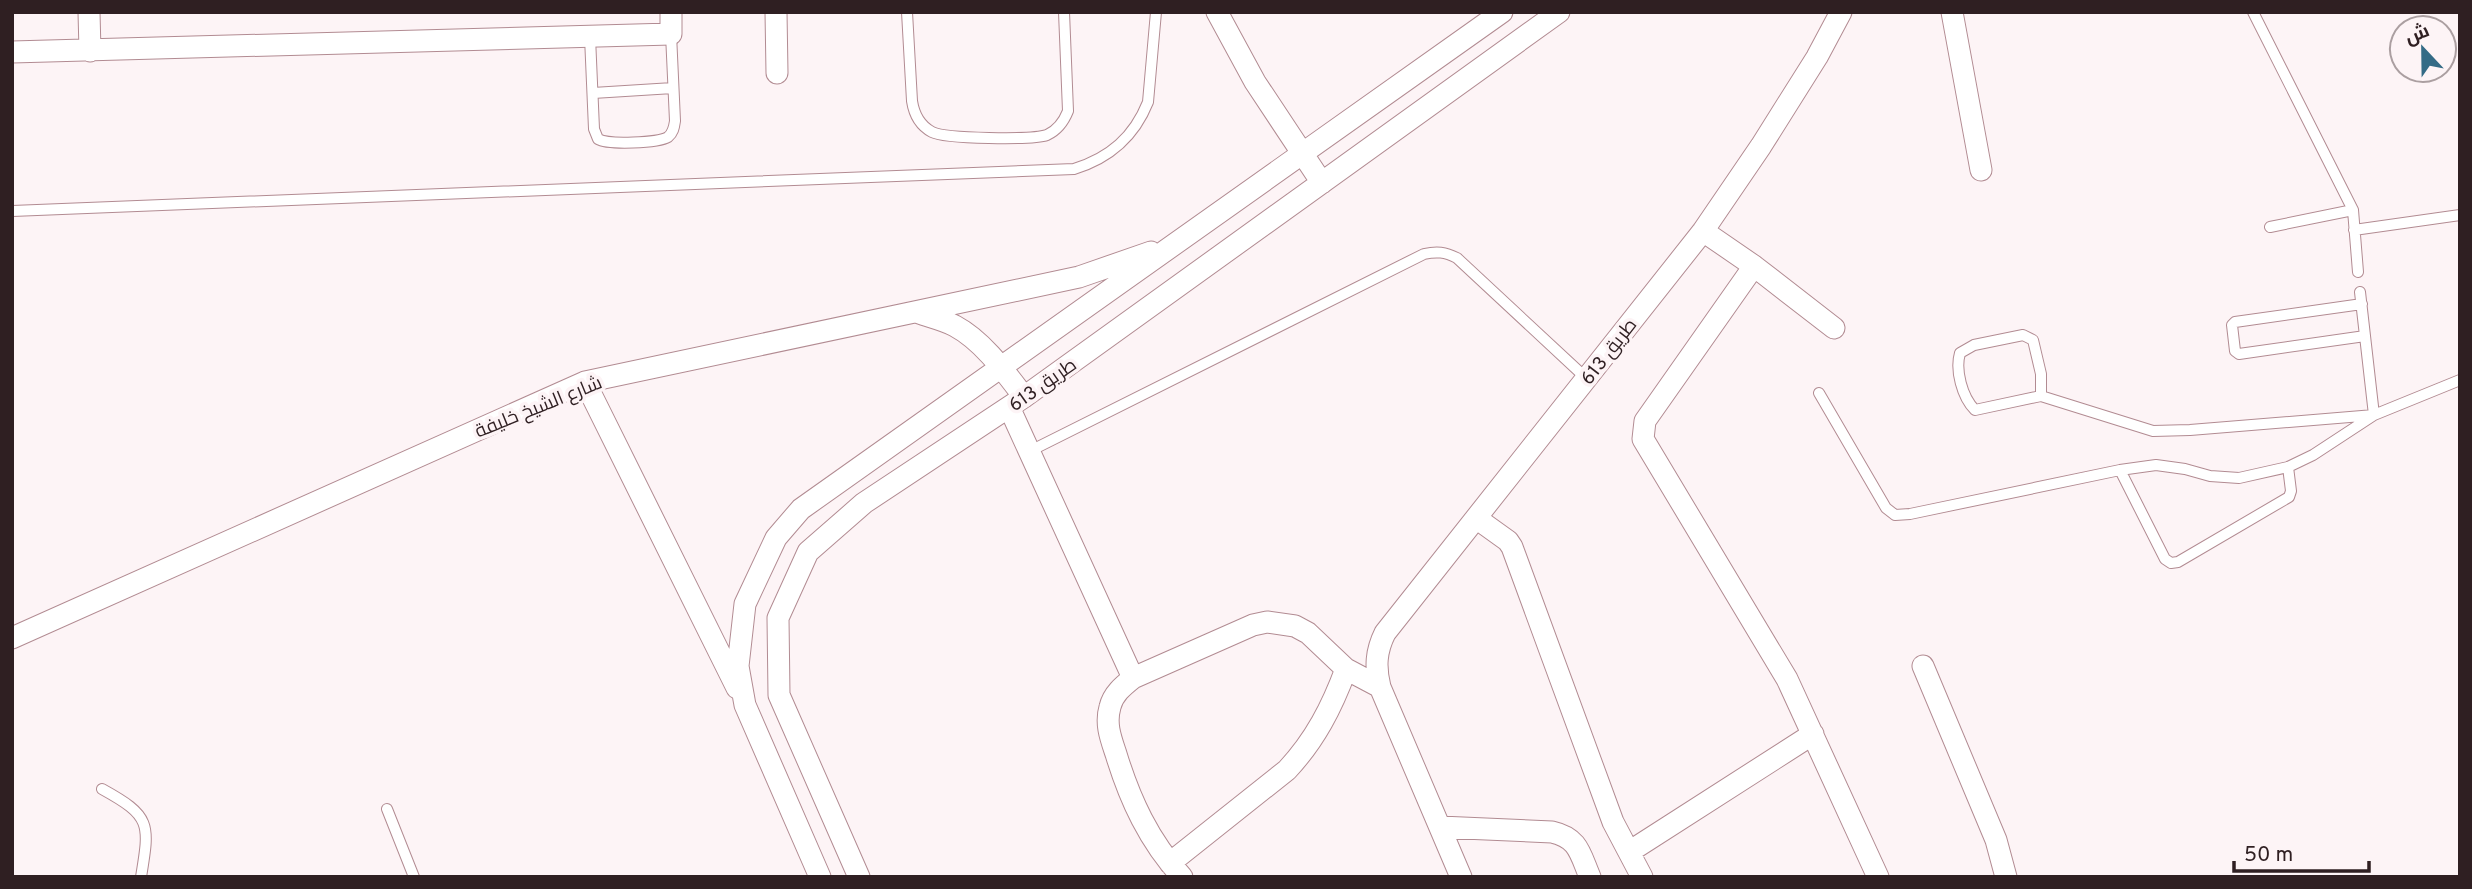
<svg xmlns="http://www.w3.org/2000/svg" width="2472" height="889" font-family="Overpass,Cairo,sans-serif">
	<rect width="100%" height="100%" fill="#fdf4f6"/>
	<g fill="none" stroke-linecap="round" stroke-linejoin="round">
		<g stroke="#b28b92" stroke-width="12">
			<path id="service" d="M907 12 912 101C914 114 919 125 932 132 945 139 1033 140 1047 135 1058 130 1064 121 1068 111L1064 12
				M2253 12 2353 210
				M590 37 594 129 598 139C608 145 658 143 668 137 673 133 674 128 675 121L671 34
				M593 93 673 88
				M12 211 1074 169C1110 158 1134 137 1148 102L1156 12
				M2270 227 2353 210 2358 272
				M2354 230 2460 215
				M2362 304 2235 322 2232 325 2235 351 2239 354 2365 336
				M1819 393 1886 508 1895 515 1910 514 2120 470 2156 465 2185 469 2210 476 2239 478 2288 467 2313 455 2374 415 2360 292
				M2041 396V374L2033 340 2023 335 1974 345 1960 353C1955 370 1962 397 1975 410L2041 396 2153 431 2190 430 2374 415 2460 380
				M1030 451 1424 254C1437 251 1445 252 1457 258L1586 378
				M2120 470 2165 559 2171 563 2178 562 2289 497 2291 491 2288 467
				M102 789C151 816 150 823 141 877
				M387 809 414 877"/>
		</g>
		<g stroke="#b28b92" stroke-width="23">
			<path id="minor" d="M89 12 90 51
				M776 12 777 73
				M1217 12 1255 82 1322 183
				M1952 12 1981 170
				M12 52 671 34V12
				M1703 231 1754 266 1834 328
				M1754 266 1645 421 1643 439 1787 679 1878 877
				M919 313C930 317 944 320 955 326 983 341 1005 372 1024 397
				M585 382 737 688
				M1009 407 1133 678
				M1476 518 1508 541 1512 547 1613 822 1642 877
				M12 638 585 382 1079 277 1151 252
				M1923 666 1996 840 2006 877
				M1440 827 1552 832C1579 838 1580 854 1590 877
				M1629 852 1813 734
				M1170 863 1287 770C1315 740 1332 707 1346 669
				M820 877 745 705 738 666 745 604 776 538 801 509 1502 12
				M859 877 779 695 778 618 808 552 864 503 1024 397 1559 12
				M1182 877C1149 841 1130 800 1116 754 1111 739 1105 724 1110 707 1113 694 1123 686 1133 678L1253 625 1267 622 1295 626 1308 633 1346 669 1380 687
				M1461 877 1380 687C1375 667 1376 651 1385 633L1703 231 1761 146 1817 57 1841 12"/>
		</g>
		<use href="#service" stroke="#fff" stroke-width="10"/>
		<use href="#minor" stroke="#fff" stroke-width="21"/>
	</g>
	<g text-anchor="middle" stroke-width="7" stroke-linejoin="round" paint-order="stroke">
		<g font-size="19" fill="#2f1f22" stroke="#fdf4f6">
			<text transform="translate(1608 351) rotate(-52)" y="7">طريق 613</text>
			<text transform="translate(1042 384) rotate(-35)" y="7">طريق 613</text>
			<text transform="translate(538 406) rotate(-22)" y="7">شارع الشيخ خليفة</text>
		</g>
	</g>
	<rect width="2472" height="889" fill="none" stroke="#2f1f22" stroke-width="28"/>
	<g transform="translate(2423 49) rotate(338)"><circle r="33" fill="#fdf4f6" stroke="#ab9fa1" stroke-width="2"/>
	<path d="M0-5L12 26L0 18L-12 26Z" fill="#346b86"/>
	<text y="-10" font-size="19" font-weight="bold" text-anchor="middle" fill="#2f1f22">ش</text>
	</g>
	<path d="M2234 861v10h135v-10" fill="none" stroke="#2f1f22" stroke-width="3.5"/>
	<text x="2244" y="861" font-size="21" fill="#2f1f22" stroke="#fdf4f6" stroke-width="5" paint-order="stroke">50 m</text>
</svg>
